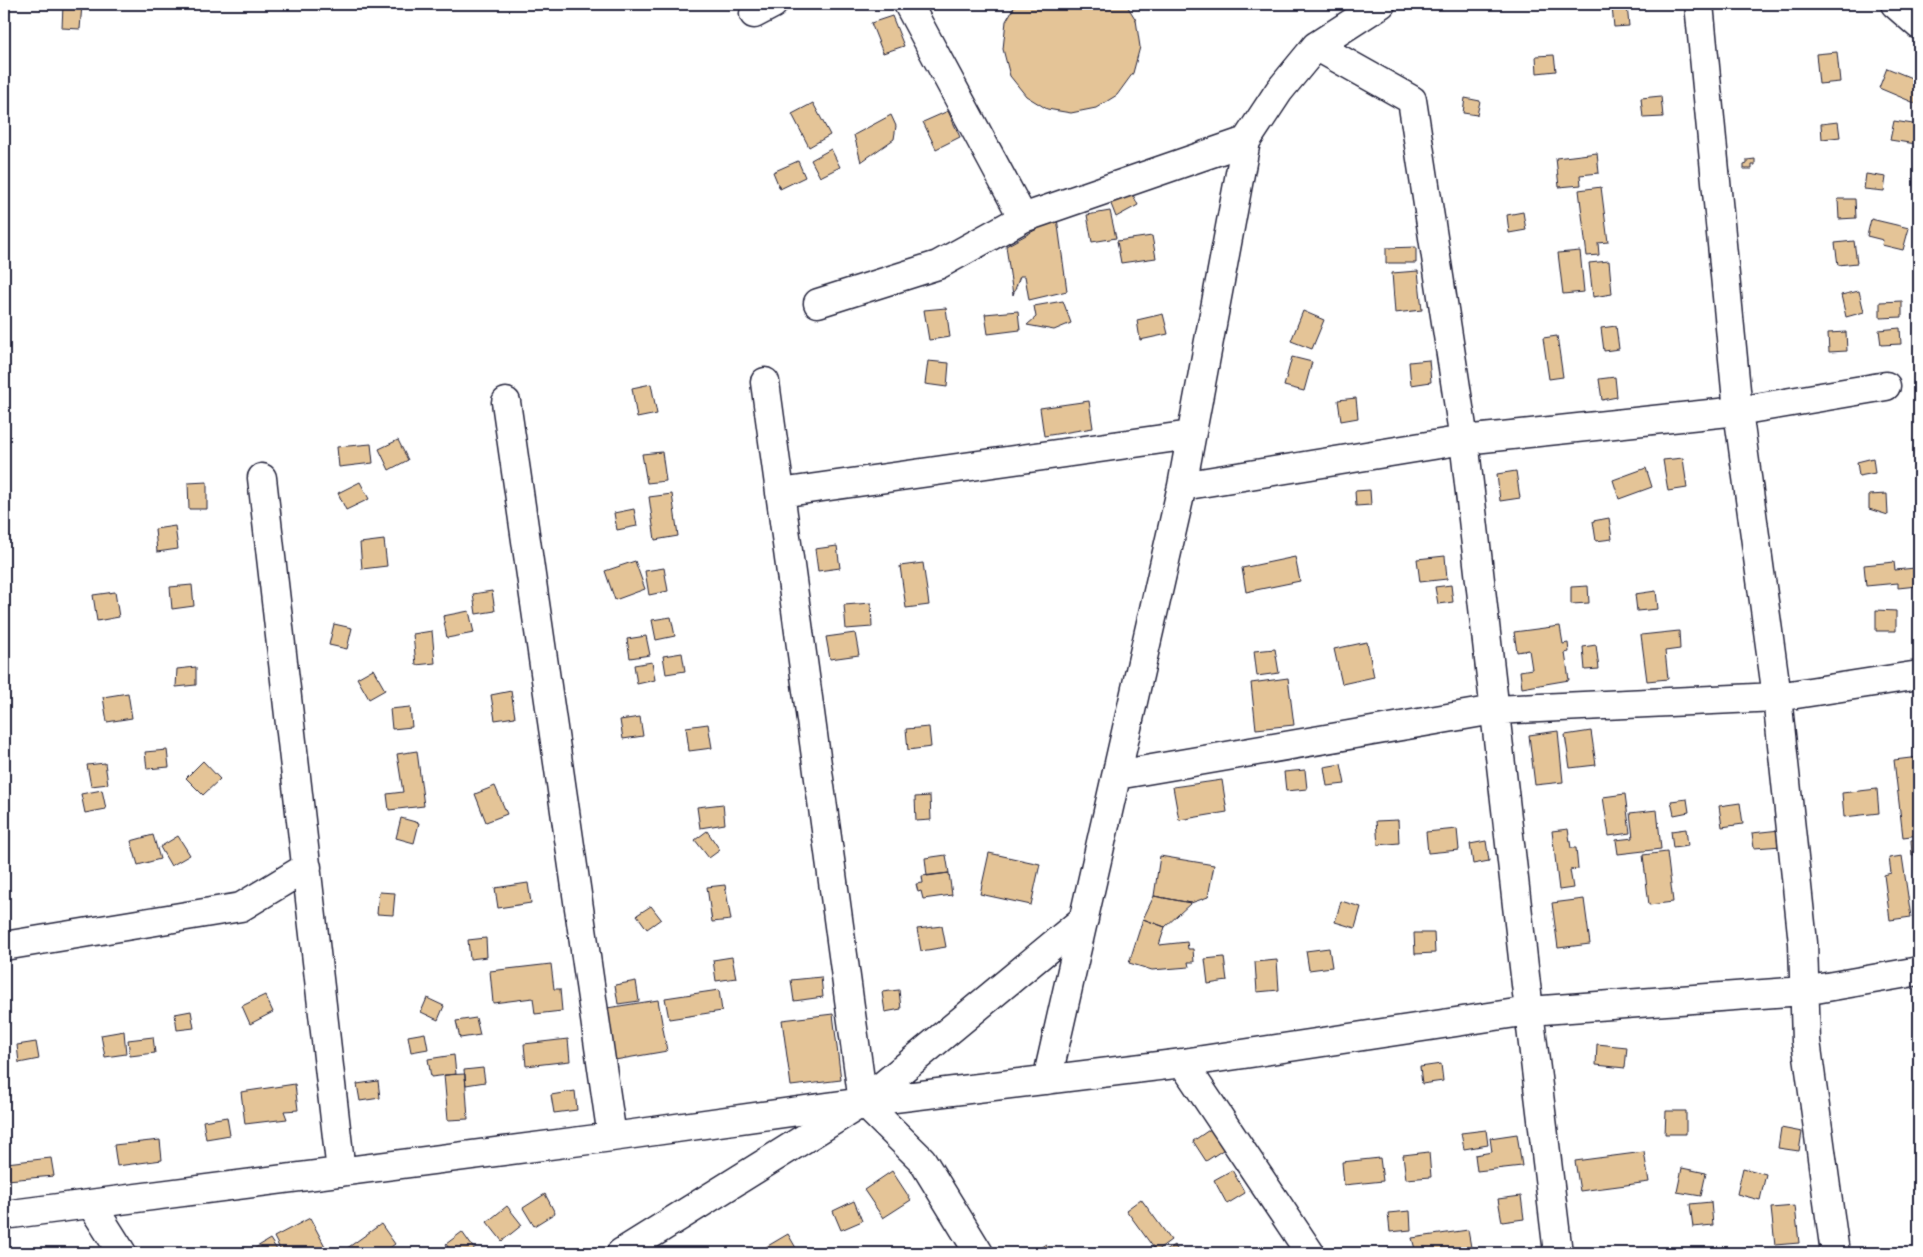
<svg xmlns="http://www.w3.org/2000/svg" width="1923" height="1257" font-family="'Architects Daughter',sans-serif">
	<rect width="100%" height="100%" fill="#fff"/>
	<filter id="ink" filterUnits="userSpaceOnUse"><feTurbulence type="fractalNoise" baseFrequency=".02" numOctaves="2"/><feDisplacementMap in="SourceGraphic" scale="10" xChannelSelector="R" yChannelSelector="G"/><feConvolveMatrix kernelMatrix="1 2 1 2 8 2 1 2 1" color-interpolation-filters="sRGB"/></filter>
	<g filter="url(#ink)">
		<path fill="#e4c497" stroke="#22223b" d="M1016 4H1126L1136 20 1140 47 1133 73 1117 95 1096 108 1071 113 1047 109 1026 96 1010 76 1003 49 1006 21Z
			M63 5H82L80 29 62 28Z
			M1627 5 1629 26 1614 27 1612 7Z
			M892 16 904 46 883 53 871 23Z
			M1837 52 1840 82 1819 84 1816 54Z
			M1554 55 1556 71 1537 73 1536 56Z
			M1887 68 1919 81V99L1917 104 1879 88Z
			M1661 96 1663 117 1643 118 1641 98Z
			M1465 98 1480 101 1477 115 1463 113Z
			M813 103 830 135 809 147 792 114Z
			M948 111 960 137 936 149 923 122Z
			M891 115 896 126 894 139 861 162 854 135Z
			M1894 121 1919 125 1916 144 1890 140Z
			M1838 122 1840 137 1822 139 1821 124Z
			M831 149 840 167 820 177 811 160Z
			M1597 153 1599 173 1580 175 1581 185 1559 187 1556 158Z
			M1755 159V165H1752V169H1744V165L1747 164V160Z
			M798 161 805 177 780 189 773 172Z
			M1866 174 1886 177 1884 191 1864 189Z
			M1601 187 1608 242 1598 243 1599 255 1587 256 1579 190Z
			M1130 189 1138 205 1116 217 1109 199Z
			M1838 199H1855L1856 218 1839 219Z
			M1110 211 1116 238 1092 242 1087 215Z
			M1523 212 1526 230 1509 233 1507 215Z
			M1057 218 1067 291 1029 300 1025 276H1020L1013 295 1006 246Z
			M1871 219 1909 228 1903 250 1882 245 1883 240 1867 236Z
			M1152 236 1156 258 1121 263 1117 241Z
			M1854 241 1857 263 1838 265 1835 243Z
			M1416 247V263H1386V248Z
			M1580 251 1584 292 1563 294 1558 253Z
			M1609 261 1612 294 1593 297 1589 263Z
			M1418 271 1422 310 1395 313 1392 273Z
			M1859 291 1864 312 1846 317 1841 295Z
			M1063 301 1071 323 1054 330 1027 325 1036 317 1034 306Z
			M1902 301V317L1880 318V302Z
			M946 308 950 337 929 340 924 310Z
			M1018 311 1020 330 988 334 985 314Z
			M1303 311 1324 320 1312 349 1291 341Z
			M1163 314 1168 334 1140 340 1137 320Z
			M1616 326 1619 349 1604 351 1601 328Z
			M1900 328 1901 344 1881 345 1879 330Z
			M1846 332 1847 351 1829 352 1828 333Z
			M1557 336 1563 377 1549 379 1543 338Z
			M1292 357 1312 362 1304 391 1284 386Z
			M1429 360 1431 382 1411 385 1409 362Z
			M928 361 949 363 947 387 925 384Z
			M1615 377 1617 397 1602 400 1599 379Z
			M651 384 657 414 637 418 632 388Z
			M1356 398 1358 418 1341 421 1338 400Z
			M1089 401 1093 428 1044 436 1040 408Z
			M398 440 408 460 389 470 379 449Z
			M371 444 373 463 339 467 337 447Z
			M662 452 666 481 647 483 642 454Z
			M1683 458 1687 488 1668 491 1663 460Z
			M1873 458 1875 473 1859 476 1857 462Z
			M1646 468 1652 487 1619 499 1613 480Z
			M1516 471 1520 498 1500 501 1497 474Z
			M207 482V509H189L188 483Z
			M360 482 369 499 346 510 338 493Z
			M1370 490 1371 505 1356 506 1355 491Z
			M672 494 678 536 655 540 649 497Z
			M1887 494 1888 515 1869 509V495Z
			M634 509 637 526 617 530 614 513Z
			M1609 518 1612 539 1596 541 1593 521Z
			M175 526 178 549 157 552 155 529Z
			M384 540 387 566 362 569 360 543Z
			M837 546 840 568 818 571 815 549Z
			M1445 556 1447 579 1420 582 1417 559Z
			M1295 557 1300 581 1246 592 1242 568Z
			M635 561 645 589 615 600 605 571Z
			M1894 562 1895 570 1915 568 1917 586 1898 588V583L1866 586 1864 565Z
			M923 563 929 605 906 608 900 566Z
			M664 568 668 591 649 595 645 571Z
			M192 585 194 606 172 609 170 587Z
			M1451 585 1453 602 1438 604 1435 587Z
			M1588 586 1589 603 1571 604V587Z
			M492 591 495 611 476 614 473 594Z
			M1656 591 1658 609 1637 611 1635 594Z
			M115 592 119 617 97 621 93 595Z
			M871 603 872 627 846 629 844 605Z
			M1876 610 1896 611V631H1876Z
			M469 611 474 633 447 638 443 616Z
			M671 617 675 636 656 640 652 620Z
			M334 624 352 628 347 649 329 645Z
			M1560 626 1563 644 1568 643 1569 652 1565 653 1569 680 1522 688 1520 671 1532 669 1529 650 1517 652 1514 632Z
			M432 631 435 663 416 665 413 634Z
			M1679 631 1680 649 1665 651 1668 679 1647 681 1641 635Z
			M855 633 859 655 830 659 826 637Z
			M646 636 650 655 630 658 627 639Z
			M1367 642 1374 677 1342 684 1334 649Z
			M1596 645 1599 669 1585 670 1583 647Z
			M1275 649 1279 673 1257 676 1254 651Z
			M682 653 685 671 666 674 663 656Z
			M652 662 655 680 637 684 634 665Z
			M196 667V685L176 687 177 669Z
			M373 669 385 690 369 699 357 678Z
			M1288 678 1294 725 1256 729 1251 683Z
			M511 691 515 717 495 720 491 695Z
			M128 693 132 718 107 722 103 697Z
			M410 707 412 727 392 729 390 709Z
			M640 717 643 736 623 739 620 720Z
			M708 724 712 748 689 751 686 727Z
			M929 727 931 747 908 750 906 729Z
			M1558 731 1563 782 1535 785 1529 735Z
			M1591 731 1596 765 1570 768 1565 735Z
			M167 750 169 767 147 769 145 752Z
			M417 751 424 806 389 810 387 794 403 792 397 754Z
			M1919 757V835L1903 837 1894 760Z
			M203 761 220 779 203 795 186 778Z
			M105 763 108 784 91 786 87 765Z
			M1341 764 1345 784 1327 786 1324 767Z
			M1305 770 1307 789 1286 791 1284 772Z
			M1222 780 1227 812 1179 820 1173 787Z
			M495 786 507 814 486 822 475 794Z
			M1877 789 1879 813 1844 817 1842 793Z
			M102 790 106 809 85 813 81 794Z
			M1625 794 1630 833 1609 836 1603 797Z
			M930 796 931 820 916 821 915 797Z
			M1687 799 1689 812 1674 815 1671 801Z
			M1740 803 1743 824 1722 827 1719 806Z
			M723 804 725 824 700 828 697 807Z
			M1657 810 1661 849 1618 854 1616 840 1633 838 1630 813Z
			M401 818 419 823 414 843 396 838Z
			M1398 820 1399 843 1378 845 1376 821Z
			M1457 829 1459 850 1428 853 1426 832Z
			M1568 829 1571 848H1576L1578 869 1570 870 1573 888 1559 890 1552 831Z
			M1686 829 1688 846 1673 848 1671 831Z
			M1780 830 1782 846 1754 848 1752 833Z
			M707 831 720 850 709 858 695 840Z
			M153 835 160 859 138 865 131 841Z
			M178 836 190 855 171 866 160 847Z
			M1919 839V854L1912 855 1911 840Z
			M1486 841 1489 861 1473 864 1470 844Z
			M1667 852 1673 902 1649 905 1643 855Z
			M989 853 1040 864 1031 905 980 894Z
			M946 855 949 873 927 876 925 858Z
			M1160 856 1214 865 1208 897 1191 903 1154 896Z
			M1902 856 1911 917 1890 920 1884 875 1891 873 1889 858Z
			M949 873 952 895 923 899 921 891 918 892 916 884 923 883 922 876Z
			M528 883 531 903 498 908 495 888Z
			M725 885 731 920 712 922 707 887Z
			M379 892 395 893 393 915 377 914Z
			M1154 896 1191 903 1165 927 1143 919Z
			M1584 899 1590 944 1558 948 1552 903Z
			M1341 901 1361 907 1355 928 1335 922Z
			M651 906 661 919 647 929 637 915Z
			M1143 919 1165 927 1159 945 1187 942 1188 949H1193L1194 962H1188L1189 967 1152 970 1129 963Z
			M942 926 946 947 921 951 917 929Z
			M1414 933H1434L1435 953 1415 954Z
			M486 938 487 957 470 959 468 940Z
			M1329 948 1332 967 1309 970 1306 951Z
			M732 957 736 978 716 981 713 960Z
			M1224 957 1227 981 1208 984 1205 959Z
			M1277 960 1279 990 1257 992 1255 962Z
			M551 964 554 989H560L562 1011 535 1014 533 998 493 1003 490 971Z
			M821 977 823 997 794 1001 791 980Z
			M636 981 639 1001 618 1004 615 985Z
			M719 990 722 1011 669 1019 665 998Z
			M899 990 901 1009 885 1012 882 992Z
			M265 995 273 1012 250 1024 242 1006Z
			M427 998 444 1006 438 1020 421 1012Z
			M658 1000 667 1051 615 1060 607 1008Z
			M191 1011 194 1028 177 1030 175 1014Z
			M833 1014 841 1080 791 1086 782 1020Z
			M476 1018 480 1035 460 1038 456 1021Z
			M124 1031 126 1054 105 1057 101 1035Z
			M425 1033 428 1049 411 1052 408 1036Z
			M153 1037 155 1053 130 1056 128 1040Z
			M568 1039 570 1061 526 1066 524 1044Z
			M36 1042 39 1059 19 1063 17 1045Z
			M1597 1044 1627 1047 1625 1068 1596 1065Z
			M454 1055 456 1074 431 1077 428 1059Z
			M1441 1064 1443 1081 1422 1084 1420 1067Z
			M483 1068 485 1082 466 1085 464 1070Z
			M465 1074 468 1119 448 1120 444 1075Z
			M378 1081 380 1098 360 1101 357 1084Z
			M295 1084 298 1110 284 1111 287 1119 245 1124 241 1092Z
			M575 1091 577 1110 554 1113 551 1095Z
			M1666 1111H1686V1134H1665Z
			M227 1117 230 1135 206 1139 203 1121Z
			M1212 1128 1226 1148 1206 1161 1193 1141Z
			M1781 1128 1802 1132 1799 1151 1778 1148Z
			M1486 1130 1488 1145 1464 1149 1461 1133Z
			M1517 1134 1522 1166 1477 1171 1475 1155 1492 1152 1490 1138Z
			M4 1137 7 1180 4 1181Z
			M160 1140 162 1160 117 1166 114 1145Z
			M1429 1152 1431 1177 1406 1179 1403 1155Z
			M1644 1152 1649 1182 1580 1191 1575 1161Z
			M51 1158 54 1176 7 1180 6 1163Z
			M1380 1158 1383 1181 1344 1185 1342 1162Z
			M1682 1168 1706 1173 1701 1196 1677 1192Z
			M1743 1168 1766 1174 1760 1200 1737 1194Z
			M1232 1170 1245 1193 1227 1204 1214 1180Z
			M892 1171 911 1200 883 1218 864 1190Z
			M545 1194 555 1213 534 1226 523 1208Z
			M1521 1196 1524 1219 1502 1222 1498 1199Z
			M1141 1199 1171 1240 1156 1251 1126 1210Z
			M854 1201 862 1221 841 1230 833 1211Z
			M1711 1202 1713 1225 1693 1227 1690 1204Z
			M507 1206 522 1225 502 1241 487 1222Z
			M1795 1206 1799 1243 1775 1245 1771 1208Z
			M1410 1211 1411 1230 1390 1232 1388 1213Z
			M310 1218 327 1250 319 1253H282L274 1237Z
			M381 1224 395 1244 383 1253H349L346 1249Z
			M1468 1230 1472 1253H1416L1412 1238Z
			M462 1232 477 1253H452L446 1244Z
			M788 1234 796 1248 786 1253H770L766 1247Z
			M270 1239 279 1253H247Z
			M1046 1244 1052 1253H1032Z
			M1174 1245 1180 1253H1162Z"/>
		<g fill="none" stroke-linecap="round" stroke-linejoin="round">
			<g stroke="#22223b" stroke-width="31">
				<path id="minor" d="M908 4 1023 218
					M1699 4 1738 411 1777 697 1803 943 1806 1041 1835 1253
					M1895 4 1919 25
					M754 14 773 4
					M1316 46 1412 100 1464 440 1529 1011 1558 1253
					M818 303 938 265 1023 218 1246 141
					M765 382 863 1102
					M506 402 612 1137
					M262 478 341 1172
					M1182 486 1464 440 1738 411 1886 386
					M780 493 1191 435
					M1117 775 1494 710 1777 697 1919 675
					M4 946 241 907 307 867
					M1183 1063 1310 1253
					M1047 1080 1182 486 1246 141 1279 91 1316 46 1381 4
					M863 1102 1084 919
					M91 1204 122 1253
					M4 1215 612 1137 863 1102 1183 1063 1529 1011 1804 991 1919 971"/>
			</g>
			<g stroke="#22223b" stroke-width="31">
				<path id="tertiary" d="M621 1253 863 1102 922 1160 979 1253"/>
			</g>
			<use href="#minor" stroke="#fff" stroke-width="28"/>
			<use href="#tertiary" stroke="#fff" stroke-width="28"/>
		</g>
	</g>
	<rect width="1923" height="1257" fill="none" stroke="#fff" stroke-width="20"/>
	<rect x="10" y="10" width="1903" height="1237" fill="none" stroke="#22223b" stroke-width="2" filter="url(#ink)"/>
</svg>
